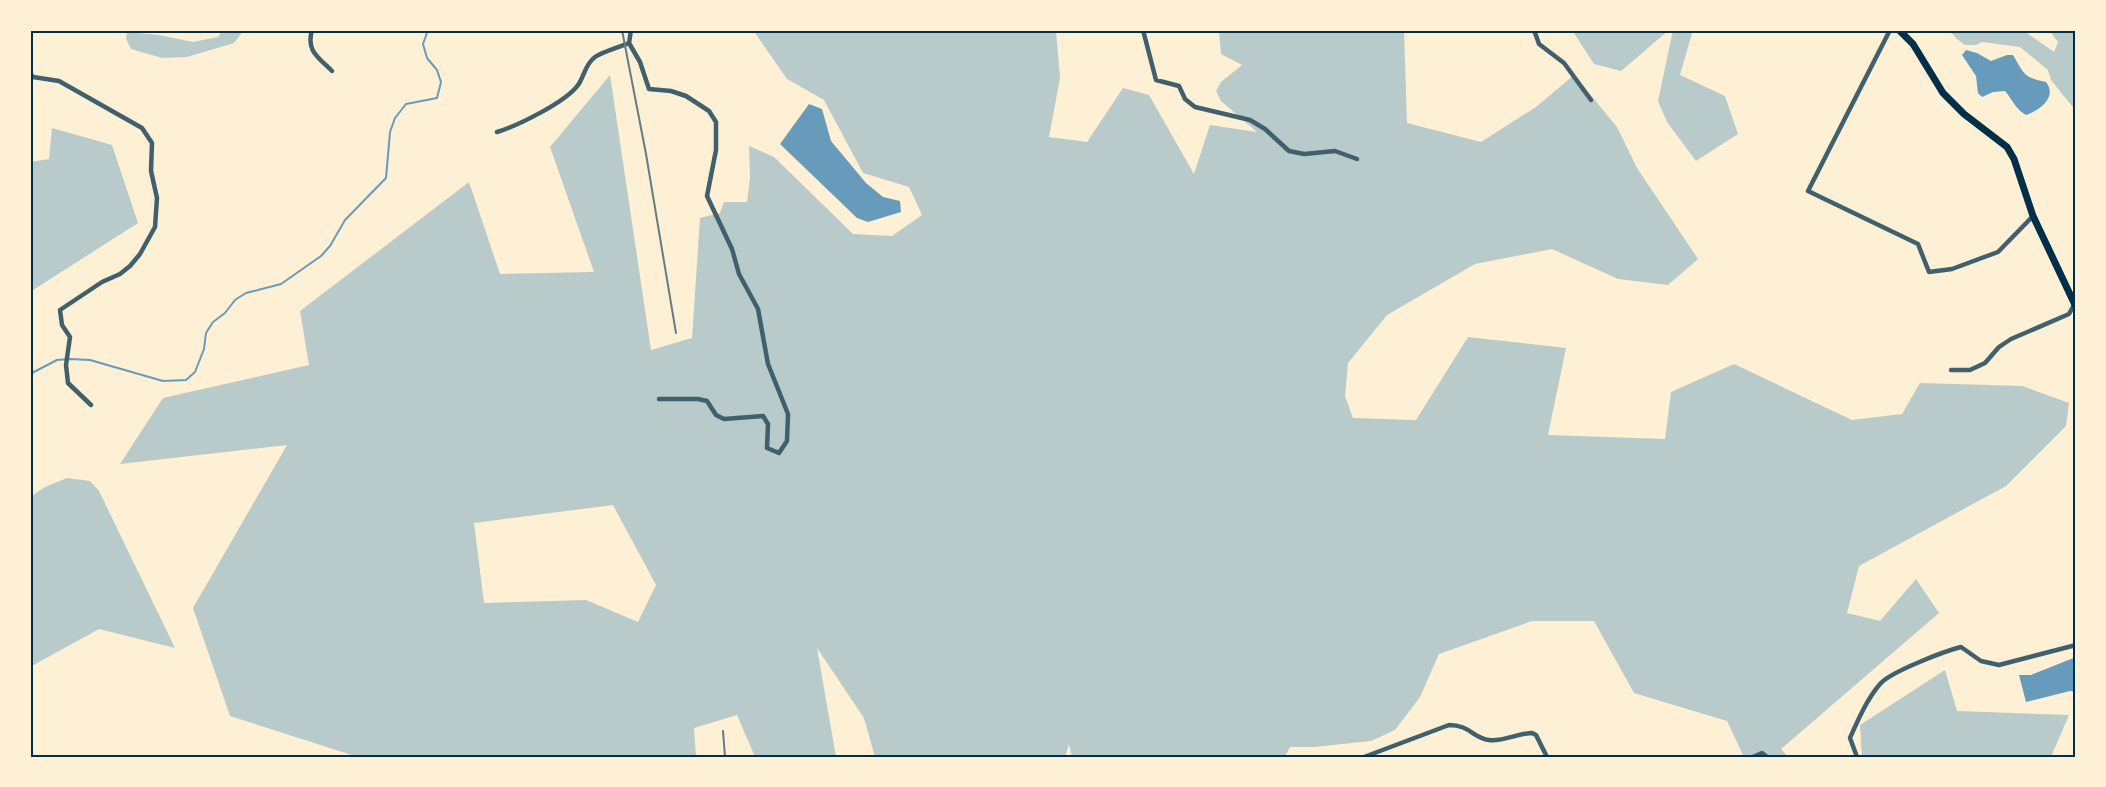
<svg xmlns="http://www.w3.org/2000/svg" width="2106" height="787" font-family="Lato,sans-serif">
	<rect width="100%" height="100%" fill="#fdf0d5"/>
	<path fill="#b9caca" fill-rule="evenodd" d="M223 30H244L234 43 187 57 162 58 131 49 126 39 127 32 159 35 193 42 218 37Z
		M753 30H1056L1060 78 1049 137 1087 142 1123 88 1149 95 1194 174 1210 125 1257 132 1221 101 1216 91 1221 82 1242 65 1221 54 1219 30H1404L1407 123 1481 142 1536 107 1574 75 1617 127 1637 168 1698 259 1668 285 1618 279 1552 249 1475 264 1387 315 1348 363 1345 396 1353 418 1416 420 1468 337 1566 348 1548 435 1665 439 1671 392 1734 364 1852 420 1902 414 1920 383 2022 386 2069 403 2066 426 2006 486 1859 566 1847 613 1880 621 1916 579 1939 613 1781 749 1788 757H1744L1727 721 1634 693 1594 621H1532L1439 654 1420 697 1395 730 1371 741 1314 747H1290L1285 757H1072L1069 744 1065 757H875L864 718 817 648 836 757H755L737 715 694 728 696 757H358L230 716 193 608 287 445 120 464 163 398 309 365 300 311 469 182 500 274 594 272 550 147 610 75 651 350 692 338 700 218 720 213 724 202H747L750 178 749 146 774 157 853 234 892 236 922 215 909 187 863 173 824 100 787 79ZM613 505 656 585 638 622 586 600 484 603 474 523Z
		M1572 30H1669L1621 71 1594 64Z
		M1673 30H1693L1680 75 1725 96 1738 134 1696 161 1667 122 1658 101Z
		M1949 30H2020L2027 33 2054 52 2058 42 2049 30H2076V111L2051 80 2048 70 2020 47 1982 42 1976 45H1965L1957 39Z
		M52 128 112 145 138 223 30 292V162L49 159Z
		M67 478 90 481 99 491 175 648 99 629 30 667V497L45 487Z
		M1945 670 1957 711 2069 715 2051 757H1862L1860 725Z"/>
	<path fill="#669bbc" d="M1966 50 1977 53 1991 61 2007 55H2013C2024 74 2024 78 2046 82 2058 97 2039 111 2026 115 2016 110 2012 99 2005 91L1993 92 1982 97 1978 93 1976 76 1962 55Z
		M809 104 822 109 831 141 866 183 883 197 900 201 901 212 868 222 857 218 780 144Z
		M2076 657V692L2070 691 2026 702 2019 675H2031Z"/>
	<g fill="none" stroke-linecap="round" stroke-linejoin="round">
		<path stroke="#669bbc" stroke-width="2" d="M30 374 57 360 70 359 90 360 163 381 186 380 195 372 204 349 206 333 213 322 225 313 235 300 246 293 281 284 321 256 330 246 345 220 386 178 390 132 395 118 406 104 437 98 441 82 437 70 427 58 423 44 428 30"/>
		<path stroke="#3f606c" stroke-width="4.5" d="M312 30C306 51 318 57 332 71
			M631 30 629 43 640 62 649 89 671 91 686 96 709 111 716 122V150L707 196 732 249 739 274 758 309 768 364 788 414 787 441 779 453 767 448 768 424 763 416 724 419 716 415 707 401 698 399H659
			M1143 30 1156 80 1179 86 1185 99 1195 107 1250 120 1265 129 1289 151 1304 154 1335 151 1357 159
			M1534 30 1539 44 1564 63 1591 100
			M1890 30 1808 191 1918 244 1929 272 1952 269 1998 252 2033 216
			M30 73 33 77 59 81 142 128 152 143 151 171 157 198 155 227 140 254 130 266 120 274 102 282 60 310 62 325 70 337 66 365 68 383 91 405
			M497 132C517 126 566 102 578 85 584 77 585 64 595 57 602 52 620 47 629 43
			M1951 370H1970L1985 363 1999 347 2011 339 2069 314 2075 303
			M1364 757 1449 725C1470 725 1473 738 1489 740 1503 742 1518 733 1532 733L1536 735 1547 757
			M1753 757 1762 753 1767 757
			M1857 757 1850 738C1858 720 1867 699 1880 684 1890 672 1945 651 1961 647L1981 661 1999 665 2076 645"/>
		<path stroke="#003049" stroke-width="7" d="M1899 30 1913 44 1943 93 1964 114 2007 147 2014 159 2033 216 2076 307"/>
		<path stroke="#657d81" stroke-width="2" d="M622 30 646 154 676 333
			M723 731 725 757"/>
	</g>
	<rect width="2106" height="787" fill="none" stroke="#fdf0d5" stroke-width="63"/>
	<rect x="32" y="32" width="2042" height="724" fill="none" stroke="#003049" stroke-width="2"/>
</svg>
